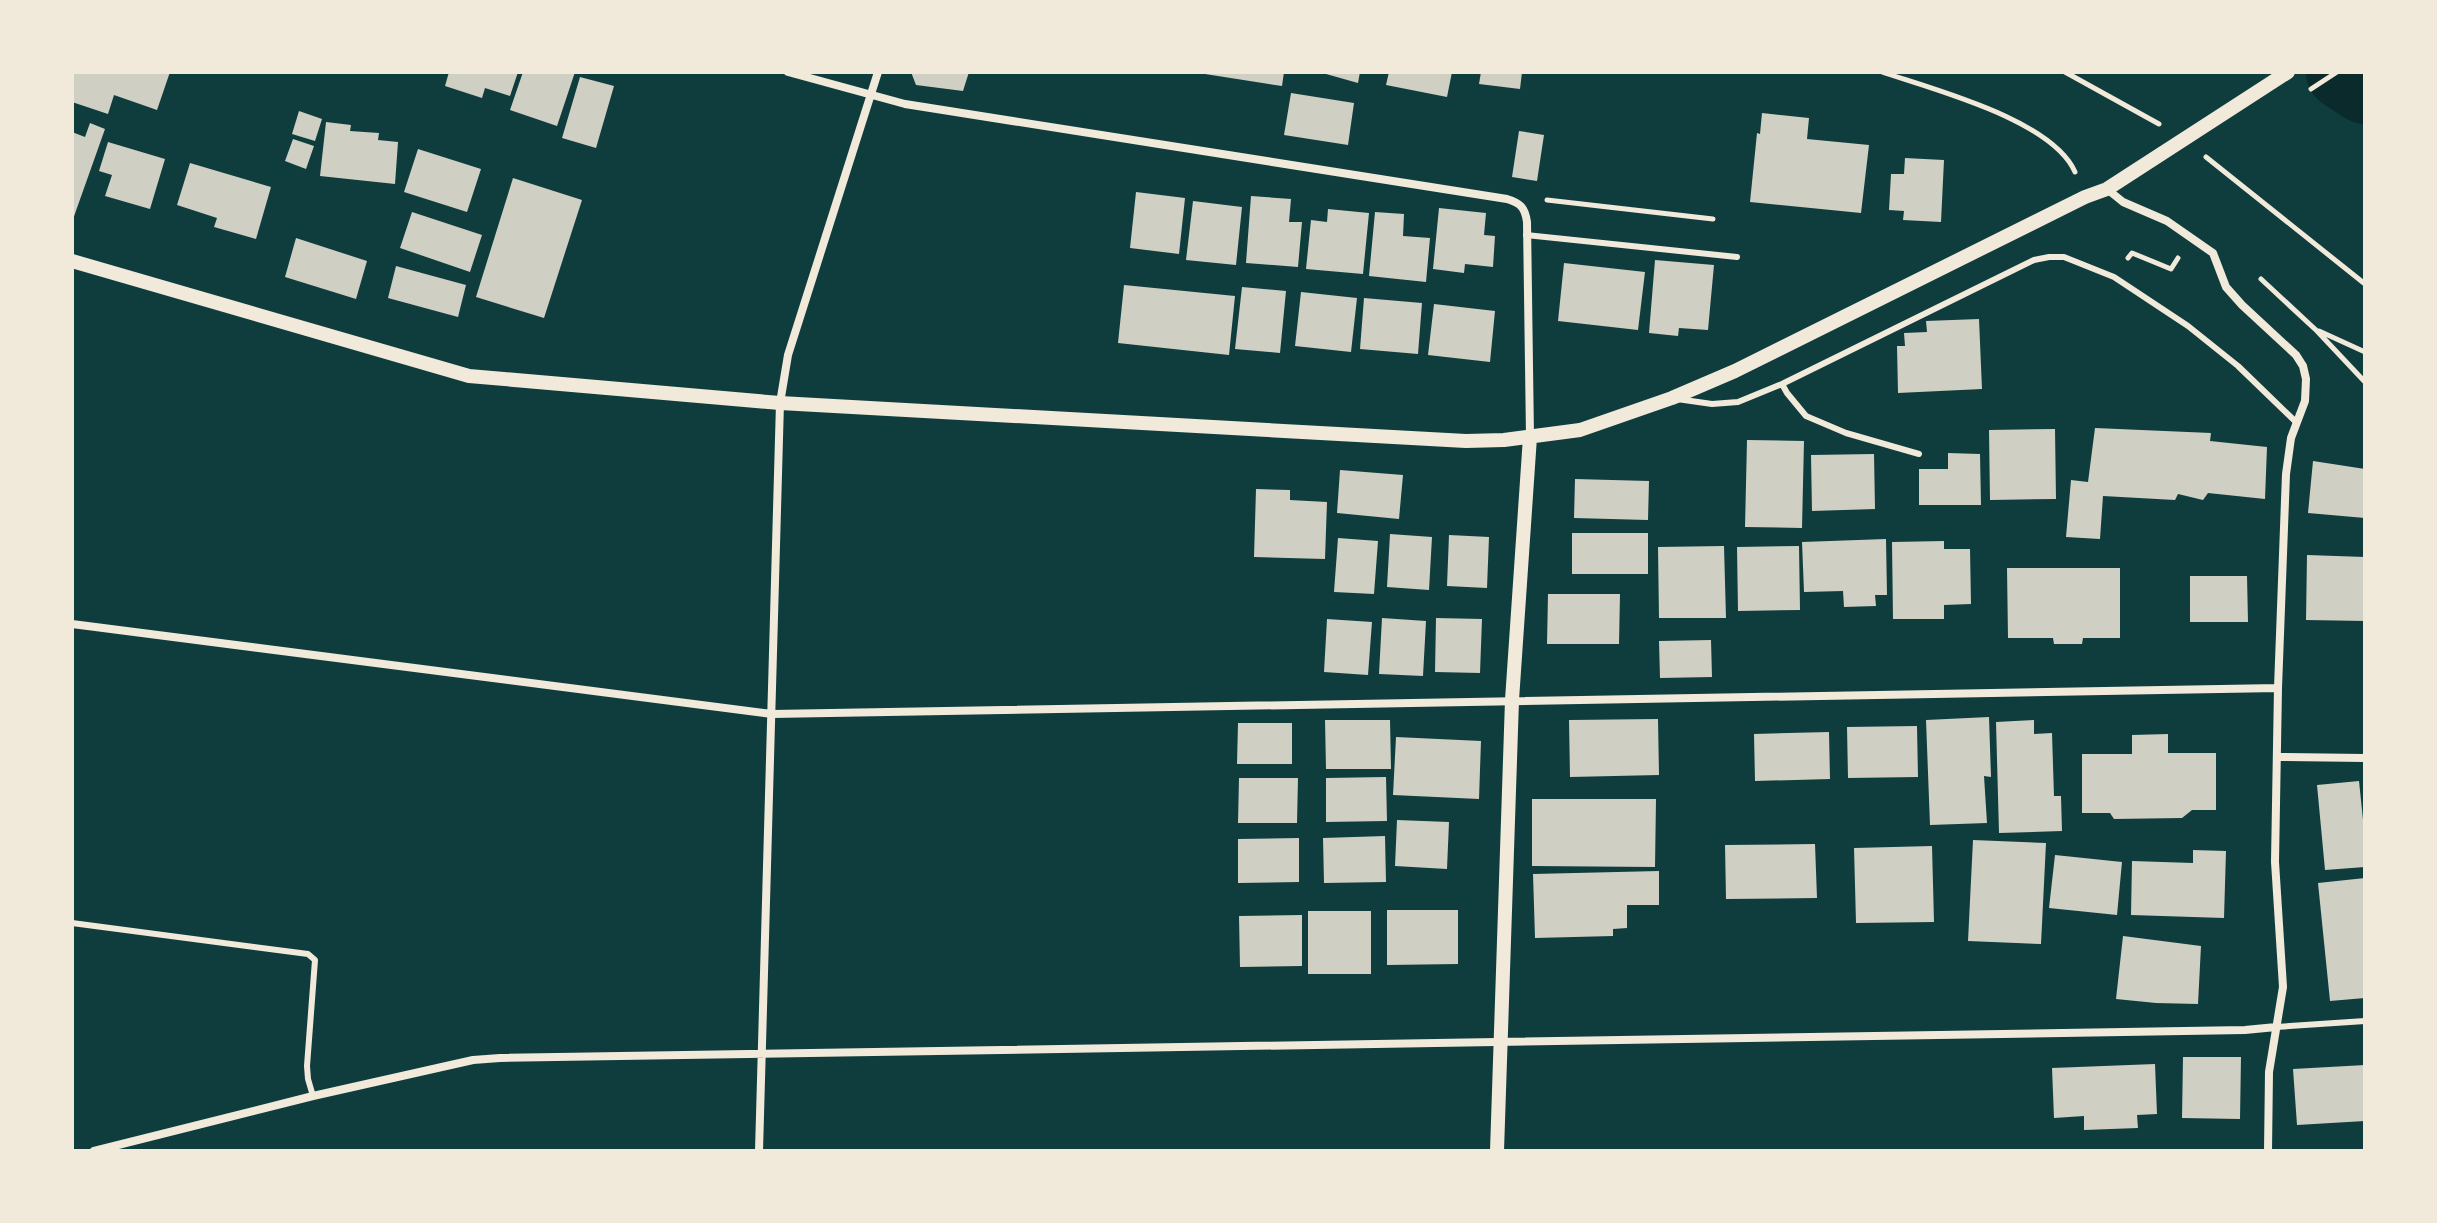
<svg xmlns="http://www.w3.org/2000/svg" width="2437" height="1223" font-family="'DM Sans',sans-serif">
	<rect width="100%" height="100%" fill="#0f3d3e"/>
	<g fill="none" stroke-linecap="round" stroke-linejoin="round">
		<path stroke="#0a2a2b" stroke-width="76" d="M2344 72 2365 86"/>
	</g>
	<path fill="#cfcfc3" d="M72 72H170L157 110 114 95 108 114 72 102Z
		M449 72H518L510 96 485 88 482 98 445 86Z
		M523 72H575L557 126 510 110Z
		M911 72H969L963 91 916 85Z
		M1205 72H1284L1282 86 1205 74Z
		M1319 72H1360L1358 83Z
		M1389 72H1452L1447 97 1386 85Z
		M1481 72H1522L1520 89 1479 84Z
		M580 77 614 86 596 148 562 138Z
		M1291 93 1354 103 1348 145 1284 135Z
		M299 111 322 119 315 141 292 134Z
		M1762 113 1809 118 1807 139 1869 145 1861 213 1750 202 1757 133 1760 134Z
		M326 122 351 125 350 131 379 133 378 140 398 142 395 184 320 176Z
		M90 123 105 129 72 222V132L85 137Z
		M1519 131 1544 135 1537 181 1512 177Z
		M293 139 314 146 306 169 285 161Z
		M108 142 165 159 150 209 105 196 112 175 99 171Z
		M418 149 481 169 467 212 404 192Z
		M1905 158 1944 160 1941 222 1903 220 1904 211 1889 210 1891 174H1904Z
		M190 163 271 187 256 239 214 227 217 218 177 205Z
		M513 178 582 200 544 318 476 297Z
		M1136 192 1185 198 1179 254 1130 248Z
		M1251 196 1291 199 1289 222H1302L1298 267 1246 263Z
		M1193 201 1242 207 1236 265 1186 260Z
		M1439 208 1486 213 1484 235 1495 236 1493 267 1465 264 1464 273 1433 269Z
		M1328 209 1369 213 1363 274 1306 269 1311 220 1327 222Z
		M412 212 482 235 470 272 400 248Z
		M1375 212 1404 214 1403 236 1430 238 1426 282 1369 276Z
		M296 238 367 261 356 299 285 277Z
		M1655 260 1714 265 1708 330 1679 328 1678 336 1649 333Z
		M1564 263 1645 272 1638 330 1558 321Z
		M396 266 466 285 458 317 388 298Z
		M1124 285 1235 296 1229 355 1118 343Z
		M1242 287 1286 291 1280 353 1235 349Z
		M1301 292 1357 298 1351 352 1295 346Z
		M1364 298 1422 303 1418 354 1360 349Z
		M1434 304 1495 311 1490 362 1428 355Z
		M1979 319 1982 389 1898 393 1897 346H1905L1904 333 1927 332 1926 321Z
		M2095 428 2211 433 2210 441 2267 447 2265 499 2208 493 2203 500 2178 494 2175 500 2103 496 2100 539 2066 537 2071 480 2088 482Z
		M2055 429 2056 499 1990 500 1989 430Z
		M1747 440 1804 441 1802 528 1745 527Z
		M1948 453 1980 454 1981 505H1919V469H1948Z
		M1874 454 1875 509 1812 511 1811 455Z
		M2313 461 2365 469V518L2308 513Z
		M1340 470 1403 475 1399 519 1337 513Z
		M1575 479 1649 481 1648 520 1574 518Z
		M1256 489 1290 490V500L1327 502 1325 559 1254 557Z
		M1572 533H1648V574H1572Z
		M1390 534 1432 537 1429 590 1387 587Z
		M1449 535 1489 537 1487 588 1447 586Z
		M1338 538 1378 541 1374 594 1334 592Z
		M1886 539 1887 595H1875L1876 606 1844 607 1843 591 1804 592 1802 542Z
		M1944 541V549H1970L1971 604 1944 605V619H1893L1892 542Z
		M1724 546 1726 618H1659L1658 547Z
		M1799 546 1800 610 1738 611 1737 547Z
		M2307 555 2365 557V621L2306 620Z
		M2007 568H2120V638H2083L2082 644H2054L2053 638H2008Z
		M2190 576H2247L2248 622H2190Z
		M1548 594H1620L1619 644H1547Z
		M1382 618 1426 621 1423 676 1379 674Z
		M1436 618 1482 619 1480 673 1435 672Z
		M1327 619 1372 622 1368 675 1324 672Z
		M1711 640 1712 677 1660 678 1659 641Z
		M1989 717 1991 777 1984 776 1987 823 1930 825 1926 720Z
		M1658 719 1659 775 1570 777 1569 720Z
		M1325 720H1390L1391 769H1326Z
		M2034 720V734L2052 733 2054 796H2061L2062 831 1999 833 1996 722Z
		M1238 723H1292V764H1237Z
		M1917 726 1918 777 1848 778 1847 727Z
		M1829 732 1830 779 1755 781 1754 734Z
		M2168 734V753H2216V810H2192L2182 818 2114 819 2110 813H2082V754H2132V735Z
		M1396 737 1481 741 1479 799 1393 795Z
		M1386 777 1387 821 1326 822V778Z
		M1239 778H1298L1297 823H1238Z
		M2359 781 2365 839V867L2325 870 2317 785Z
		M1532 799H1656L1655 867 1532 866Z
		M1397 820 1449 822 1447 869 1395 866Z
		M1385 836 1386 882 1324 883 1323 838Z
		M1299 838V882L1238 883V839Z
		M1973 840 2046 843 2041 944 1968 941Z
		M1815 844 1817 898 1726 899 1725 845Z
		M1932 846 1934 922 1856 923 1854 848Z
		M2193 850 2226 851 2224 918 2131 915 2132 861 2193 863Z
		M2055 855 2122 862 2117 915 2049 908Z
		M1659 871V905H1627V928L1613 929V936L1535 938 1533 874Z
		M2365 878V998L2330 1001 2318 883Z
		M1387 910H1458V964L1387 965Z
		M1308 911H1371V974H1308Z
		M1302 915V966L1240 967 1239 916Z
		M2123 936 2201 946 2198 1004 2156 1003 2116 999Z
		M2183 1057H2241L2240 1119 2182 1118Z
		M2155 1064 2157 1114 2137 1115 2138 1128 2084 1130V1116L2054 1118 2052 1068Z
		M2365 1065V1121L2297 1125 2293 1069Z"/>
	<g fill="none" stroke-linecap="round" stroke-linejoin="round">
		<path stroke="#f1e9da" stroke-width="5" d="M1882 72C1935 90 2052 120 2075 172
			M2065 72 2159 124
			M2311 89 2337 72
			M2206 157 2365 284
			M1547 200 1713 219
			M2128 258 2132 253 2171 269 2178 258
			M2261 279 2317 331 2365 382
			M2319 331 2365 352"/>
		<path stroke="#f1e9da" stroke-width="6" d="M1526 235 1737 257
			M1782 384 1787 393 1806 416 1846 433 1919 454
			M1677 399 1712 404 1738 402 1782 384 2034 260 2049 257H2064L2114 277 2188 326 2238 366 2297 423
			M72 923 308 954 315 960 307 1066 308 1079 313 1096
			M2276 1027 2365 1021"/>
		<path stroke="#f1e9da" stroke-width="8" d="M788 72 905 104 1507 199C1520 203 1525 207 1527 222L1530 437
			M2107 189 2123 202 2167 221 2213 253 2226 287 2242 305 2296 355 2303 366 2306 379 2305 401 2291 438 2286 474 2278 688 2275 862 2283 987 2269 1072 2268 1151
			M72 624 772 714 2278 688
			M2278 757 2365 758
			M94 1151 313 1096 473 1060 500 1058 2245 1030 2276 1027
			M759 1151 780 403 788 355 878 72"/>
		<path stroke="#f1e9da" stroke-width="14" d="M72 261 469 376 780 403 1466 441 1504 440 1580 430 1672 398 1735 371 2085 197 2107 189 2288 72
			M1497 1151 1512 700 1530 437"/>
	</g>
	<rect width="2437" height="1223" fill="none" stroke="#f1e9da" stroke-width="148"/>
</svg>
